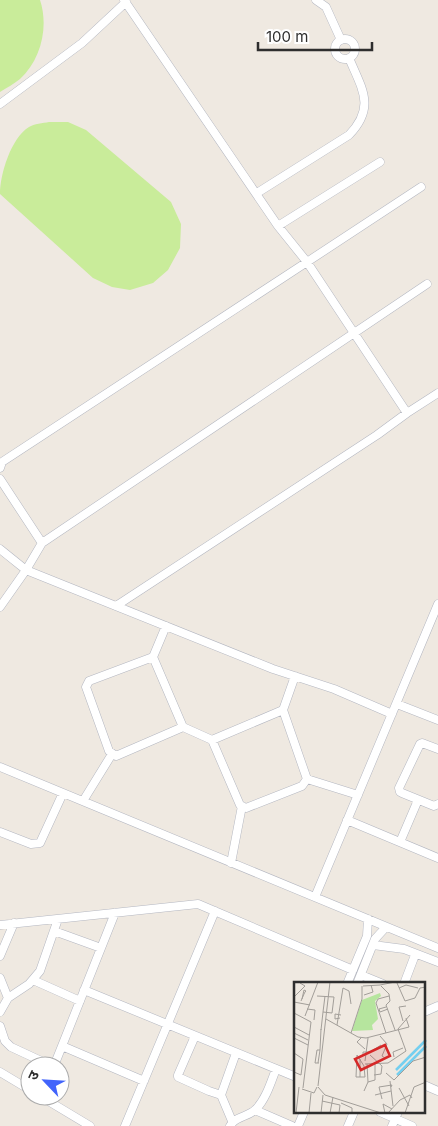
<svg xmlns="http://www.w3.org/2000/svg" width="438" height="1126" font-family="Inter,'Noto Sans Devanagari',sans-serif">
	<rect width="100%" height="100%" fill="#efe9e1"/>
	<path fill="#c9ec9a" d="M0 0H40C49 27 41 60 20 79 14 84 6 88 0 92Z
		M49 122H68L86 130 171 202 181 224 180 248 168 270 153 283 130 290 112 287 93 278 0 194C0 174 11 138 29 127 34 124 43 123 49 122Z"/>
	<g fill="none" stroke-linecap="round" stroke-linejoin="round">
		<g stroke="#b4b7c1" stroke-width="9">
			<path id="minor" d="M124 0 278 226 307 262 421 187
				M316 0 326 7 341 40
				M335 49a10 10 0 1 1 20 0a10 10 0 1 1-20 0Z
				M0 104 82 43 126 2
				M257 193 349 135C376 107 362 89 349 58
				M278 226 380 162
				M0 468 2 462 307 262 407 413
				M0 479 42 543
				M0 549 26 570 0 607
				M116 606 377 435 407 413 438 393
				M166 626 153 657 89 681 86 687 109 751 116 756 183 727 212 740 283 710 295 676
				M153 657 183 727
				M397 704 438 720
				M392 714 334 689 273 669 26 570 42 543 427 284
				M212 740 240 805 246 808 302 786 307 779 283 710
				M438 749 422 743 420 744 399 788 400 792 402 793 434 806 438 804
				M0 767 438 948
				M307 779 358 795
				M83 801 112 754
				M347 820 438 858
				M0 832 31 844 40 843 63 793
				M400 842 418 800
				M231 863 242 806
				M315 897 438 604
				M0 925 198 904 353 970
				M54 931 101 948
				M373 945 404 949 438 962
				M0 956 14 923
				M361 975 383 984
				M0 978 8 998
				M33 980 80 1001
				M347 984 367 936 368 919
				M357 984 375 939 386 927
				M404 984 415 955
				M84 990 296 1077
				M0 1012 8 998 29 984 40 971 58 919
				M424 1012 438 1006
				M0 1026 5 1041 11 1047 52 1066
				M195 1036 178 1075V1077L209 1091 221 1095
				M62 1046 144 1081
				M54 1066 115 913
				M0 1072 30 1090
				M424 1085 438 1091
				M40 1096 90 1126
				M255 1110 292 1126
				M380 1112 412 1126
				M232 1121 221 1095 236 1053
				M125 1126 215 911
				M230 1126C235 1116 249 1117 256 1109 266 1099 271 1082 276 1069
				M298 1126 304 1112
				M348 1126 354 1112
				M392 1126 398 1112"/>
		</g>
		<use href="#minor" stroke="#fff" stroke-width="8"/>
	</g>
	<g transform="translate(294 982)">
		<rect width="131" height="131" fill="#efe9e1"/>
		<path d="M86 11 87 14 81 19 84 37 78 43 79 48 58 49 68 18Z" fill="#b6e59e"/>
		<path fill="none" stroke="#75cff0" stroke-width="2.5" d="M102 88 132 58M103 93 132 64"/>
		<path fill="none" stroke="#a29e99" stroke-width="1" d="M103 1 111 19 121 16 126 6 132 5M86 3 101 0M69 4 86 3M87 4 95 12 96 19 92 23 101 48M105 6 112 3 124 6M70 13 79 10 77 3M23 14 40 15 38 31M31 14 29 30 38 31M0 15 11 4 6 1M7 19 10 12 11 10 12 9 10 8 8 17M0 20 16 23M82 21 92 51M82 21 84 17 95 14M92 25 85 27 86 30 94 27M13 27 21 28 20 38M0 31 17 40 9 106M11 34 24 0M46 36 41 37V32L47 33M32 37 64 55 72 56 115 45 112 36M109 39 105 25 112 24M43 43 49 6 55 9 57 22M0 45 15 53M104 47 116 33M27 48 29 30M0 51 14 58M57 51 68 17V4M86 54 93 62 88 74 91 76M0 56 14 63M67 56 63 60 71 67M26 68 27 47M0 71 9 77 7 93 0 90M76 73 88 84 87 92 80 93M69 74V70H76L87 63M100 75 99 70 109 66M66 77V95M71 79 74 56M24 81 26 68H23L21 81H25M71 82 94 81 112 69 104 47M70 84 63 73 62 95H71L70 84M92 91 100 98 119 79 132 75M96 99 99 124M74 100 81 98V82M24 104 36 0M24 105 31 113 87 131M105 106 115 124M8 107 20 111 23 105M70 109 74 100 73 82M81 113 97 109M88 117 85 105 98 103 97 105M28 119 46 123 45 131M47 121 58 126V131M2 131 5 105M15 131 17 111M27 131 29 113M36 131 39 115M91 131 89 122 98 127M94 131 106 118 116 113 118 116M111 131 120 105 132 100"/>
		<path fill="#d62828" fill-opacity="0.15" stroke="#d62828" stroke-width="2.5" d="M91 63 96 74 67 88 61 77Z"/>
		<rect width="131" height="131" fill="none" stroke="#2e2e2e" stroke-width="2.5"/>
	</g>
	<g transform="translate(45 1081) rotate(295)"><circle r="24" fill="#ffffff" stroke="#ababab"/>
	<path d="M0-4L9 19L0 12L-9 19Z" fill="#4264fb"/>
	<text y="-8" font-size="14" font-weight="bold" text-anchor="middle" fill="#2e2e2e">उ</text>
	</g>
	<path d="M258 42v8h114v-8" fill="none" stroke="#2e2e2e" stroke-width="2.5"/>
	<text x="266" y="42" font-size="15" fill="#2e2e2e" stroke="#ffffff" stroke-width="4" paint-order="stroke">100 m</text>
</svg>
